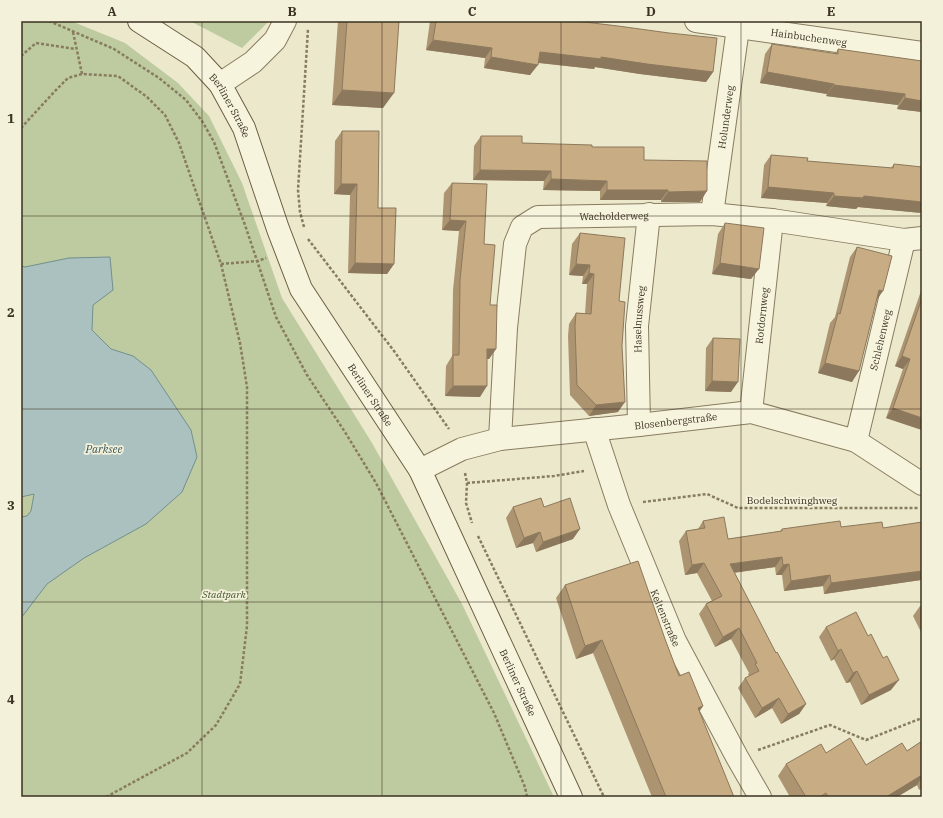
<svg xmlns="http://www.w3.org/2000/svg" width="943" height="818" font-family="'IBM Plex Serif',serif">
	<rect width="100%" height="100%" fill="#ece8cb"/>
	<path fill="#beca9f" d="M21 21H71L125 43 178 83 209 116 242 183 282 298 372 443 462 604 554 797H21Z
		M190 21H269L242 48Z"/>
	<path fill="#abc1bf" stroke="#72908d" d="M110 257 113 290 93 305 92 330 111 349 133 356 151 370 191 430 197 457 182 492 146 524 84 558 47 584 21 618V517L27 516 31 511 34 494 21 497V266L25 267 69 258Z"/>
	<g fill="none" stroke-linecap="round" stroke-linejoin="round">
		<g stroke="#887c60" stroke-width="24">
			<g id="street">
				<path id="s1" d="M696 21 922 53"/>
				<path d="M220 84 253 62 275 40 285 21"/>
				<path id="s2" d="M712 214 739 21"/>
				<path id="s3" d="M751 412 772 220"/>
				<path id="s4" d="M639 425 637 326 649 214"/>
				<path id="s5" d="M594 429 619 505 675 641 737 757 760 797"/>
				<path id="s6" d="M500 439 506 328 515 244 522 227 538 217 712 214 772 220 904 240 922 238"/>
				<path id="s7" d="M856 441 904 240"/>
				<path id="s8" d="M420 470 462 449 500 439 639 425 751 412 856 441 922 484"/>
			</g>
		</g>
		<g stroke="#6a5e43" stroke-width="24">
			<g id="secondary">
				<path id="s9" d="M139 21 195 57 220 84 244 128 278 229 301 289 420 470 571 797"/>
			</g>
		</g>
		<path stroke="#887c60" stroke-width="2.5" stroke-dasharray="3 2" stroke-linecap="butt" d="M49 21 114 49 159 78 186 100 202 121 214 142 245 225 276 317 307 375 345 432 376 483 494 713 525 787 527 797
			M73 32 82 74
			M21 56 36 43 76 49
			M21 128 55 91 68 78 82 74 118 76 147 97 165 115 179 143 221 264 240 343 247 387V626L240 684 216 725 187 753 106 797
			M304 227 300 212 298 190 308 29
			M308 239 394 351 449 429
			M221 264 258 261 266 258
			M465 473 467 483 466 503 472 523
			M467 483 554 476 584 471
			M643 502 707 494 738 508H918
			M478 536 604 797
			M758 750 830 725 866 740 922 718"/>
		<use href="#street" stroke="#f7f4de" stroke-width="22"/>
		<use href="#secondary" stroke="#f7f4de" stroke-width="22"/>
	</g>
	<path fill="#ac9471" d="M338 21H399L383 108 332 105Z
		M430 21H576L713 72 706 82 640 74 595 67 594 69 538 63 530 75 484 68 485 58 426 50Z
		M772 44 835 54 838 49 922 61V112L897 109 898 105 826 96 827 94 760 83 765 54Z
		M342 131 378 208 394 264 387 274 348 273 350 195 334 194 335 141Z
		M481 136 522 143 592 147 644 160 700 202H661V200H600V191L543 190 544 181 473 180 474 146Z
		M771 155 807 161 891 168 894 164 922 213 858 207 856 209 826 206 827 203 761 198 764 165Z
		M452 183 484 244 490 305 496 349 489 359H487L480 397 445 396 446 366 452 356 453 290 459 231 442 230 444 193Z
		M725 223 751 279 712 274 718 234Z
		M580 233 619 301 622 346 618 412 589 416 570 395 568 336 569 324 576 313 585 314 587 284H582L583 276 569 275 572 244Z
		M857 247 877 299 852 382 818 373 830 323 835 317 850 257Z
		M922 288V430L886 418 903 369 895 366Z
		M713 338 731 392 705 391 706 348Z
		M513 507H544L573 539 536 552 533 543 516 548 506 518Z
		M703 521 728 539 780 531 782 529 841 527 883 528 921 580 824 594 823 586 784 591 782 575H776L775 567 734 573 776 653 806 704 799 714 781 724 772 708 755 718 738 688 745 678 749 676 748 674 749 673 731 639 715 647 699 614 706 604 712 601 697 573 685 575 679 541 686 531 698 529Z
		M565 585 665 639 679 676 703 706 699 712 734 797H652L593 653 576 659 556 598Z
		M922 605V634L913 616 920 606Z
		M826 627 891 690 861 705 850 682 846 683 834 659 831 661 819 637Z
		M922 741V788L919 790 917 785 897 797H790L778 776 786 764 826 753 866 765 907 751Z"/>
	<path fill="#8c785c" d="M433 40 492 48 485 58 426 50Z
		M540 52 601 57 713 72 706 82 640 74 595 67 594 69 532 62Z
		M491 57 538 65 530 75 484 68Z
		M767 72 834 84 827 94 760 83Z
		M834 85 905 94 898 105 826 96Z
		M342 90 394 93 383 108 332 105Z
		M905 98 922 101V112L897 109Z
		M480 170 551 171 544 181 473 180Z
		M551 179 607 181 600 191 543 190Z
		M341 184H357L350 195 334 194Z
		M768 187 834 193 827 203 761 198Z
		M607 190H668L661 200H600Z
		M707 191 700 202H661L668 192Z
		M834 196H864L922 202V213L858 207 856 209 826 206Z
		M450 220 466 221 459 231 442 230Z
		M355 263 394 264 387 274 348 273Z
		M720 263 759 269 751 279 712 274Z
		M576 264 590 265 583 276 569 275Z
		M589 273 594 274 587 284H582Z
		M879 290 883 291 876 301Z
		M487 349H496L489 359H480Z
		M902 356 910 359 903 369 895 366Z
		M825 363 859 371 852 382 818 373Z
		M712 381 738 382 731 392 705 391Z
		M453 386H487L480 397 445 396Z
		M625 402 618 412 589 416 596 405Z
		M893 408 922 418V430L886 418Z
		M580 529 573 539 536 552 543 542Z
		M540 532 533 543 516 548 524 538Z
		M782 557 775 567 723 574 730 564Z
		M704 563 697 573 685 575 692 565Z
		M789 564 782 575H776L783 565Z
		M922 571V579L921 580 824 594 831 583Z
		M830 575 823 586 784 591 791 581Z
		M739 628 731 639 715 647 723 637Z
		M602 640 593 653 576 659 585 646Z
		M841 649 834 659 831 661 838 651Z
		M857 671 850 682 846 683 853 673Z
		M899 680 891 690 861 705 869 695Z
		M779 698 772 708 755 718 762 708Z
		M806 704 799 714 781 724 788 714Z
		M703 706 694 719 698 708Z
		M922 775V777L917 785 897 797H886Z"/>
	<path fill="#c8ac83" stroke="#8c785c" d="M347 21H399L394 93 342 90Z
		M436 21H576L618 26 669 33 717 38 713 72 647 64 601 57V59L540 52 538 65 491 57 492 48 433 40Z
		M772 44 838 54V49L922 61V101L905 98V94L834 85V84L767 72Z
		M342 131H379L378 208H396L394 264 355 263 357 184H341Z
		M481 136H522V143L592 145V147H644V160L707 161V191L668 192V190H607V181L551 179V171L480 170Z
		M771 155 808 158 807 161 893 168 894 164 922 167V202L864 196 863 198 834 196V193L768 187Z
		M452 183 487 184 484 244 495 245 490 305H497L496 349H487V386H453V355H459L460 280 466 221 450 220Z
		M725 223 764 228 759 269 720 263Z
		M580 233 625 238 619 301 625 302 622 346 625 402 596 405 577 385 575 326 576 313 591 314 594 274 589 273 590 265 576 264Z
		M857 247 892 256 883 291 879 290 859 371 825 363 838 313 840 314Z
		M922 298V418L893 408 910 359 902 356Z
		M713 338 740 339 738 382 712 381Z
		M541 498 544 507 570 498 580 529 543 542 540 532 524 538 513 507Z
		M724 517 728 539 782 531V529L840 521 841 527 882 522 883 528 922 522V571L831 583 830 575 791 581 789 564 783 565 782 557 730 564 776 653 777 652 806 704 788 714 779 698 762 708 745 678 759 671 755 664 757 663 739 628 723 637 706 604 722 596 704 563 692 565 686 531 705 528 703 521Z
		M638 561 665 639 679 676 689 672 703 706 698 708 734 797H666L602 640 585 646 565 585Z
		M856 612 868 636 871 634 883 658 887 656 899 680 869 695 857 671 853 673 841 649 838 651 826 627Z
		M850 738 866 765 902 743 907 751 922 741V775L886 797H828L826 793 820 797H806L786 764 821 744 826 753Z"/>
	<path fill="none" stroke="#3a3222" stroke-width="1" stroke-opacity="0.55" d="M202 21V797M382 21V797M561 21V797M741 21V797M21 216H922M21 409H922M21 602H922"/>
	<g text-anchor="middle" stroke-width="3.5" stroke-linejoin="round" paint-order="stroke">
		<g font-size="10" fill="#3a3222" stroke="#f4f1da">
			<text dy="4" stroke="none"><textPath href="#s1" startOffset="114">Hainbuchenweg</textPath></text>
			<text dy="4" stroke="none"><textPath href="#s9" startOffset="127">Berliner Straße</textPath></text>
			<text dy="4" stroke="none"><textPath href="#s2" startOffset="98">Holunderweg</textPath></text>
			<text dy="4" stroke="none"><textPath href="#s6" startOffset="309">Wacholderweg</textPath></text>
			<text dy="4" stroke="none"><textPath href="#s3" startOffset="97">Rotdornweg</textPath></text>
			<text dy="4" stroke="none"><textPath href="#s4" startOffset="106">Haselnussweg</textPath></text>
			<text dy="4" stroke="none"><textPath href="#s7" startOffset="104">Schlehenweg</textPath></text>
			<text dy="4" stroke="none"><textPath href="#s9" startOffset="451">Berliner Straße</textPath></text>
			<text dy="4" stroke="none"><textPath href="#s8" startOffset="263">Blosenbergstraße</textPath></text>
			<text x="792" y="504">Bodelschwinghweg</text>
			<text dy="4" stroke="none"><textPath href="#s5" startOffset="202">Keltenstraße</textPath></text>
			<text dy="4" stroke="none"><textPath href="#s9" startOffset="775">Berliner Straße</textPath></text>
		</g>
		<g font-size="10" font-style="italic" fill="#43552a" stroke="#f4f1da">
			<text x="224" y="598">Stadtpark</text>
		</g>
		<g font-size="11" font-style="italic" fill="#335459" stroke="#f4f1da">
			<text x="104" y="453">Parksee</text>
		</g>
	</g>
	<rect width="943" height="818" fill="none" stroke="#f4f1da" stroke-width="44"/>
	<rect x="22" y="22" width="899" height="774" fill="none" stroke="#3a3222" stroke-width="1.5"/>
	<g font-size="13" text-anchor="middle" font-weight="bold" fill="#3a3222">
		<text x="112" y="16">A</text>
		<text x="292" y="16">B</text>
		<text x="472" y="16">C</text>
		<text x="651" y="16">D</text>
		<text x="831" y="16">E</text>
		<text x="11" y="123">1</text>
		<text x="11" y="317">2</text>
		<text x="11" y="510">3</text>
		<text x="11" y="704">4</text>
	</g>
</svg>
